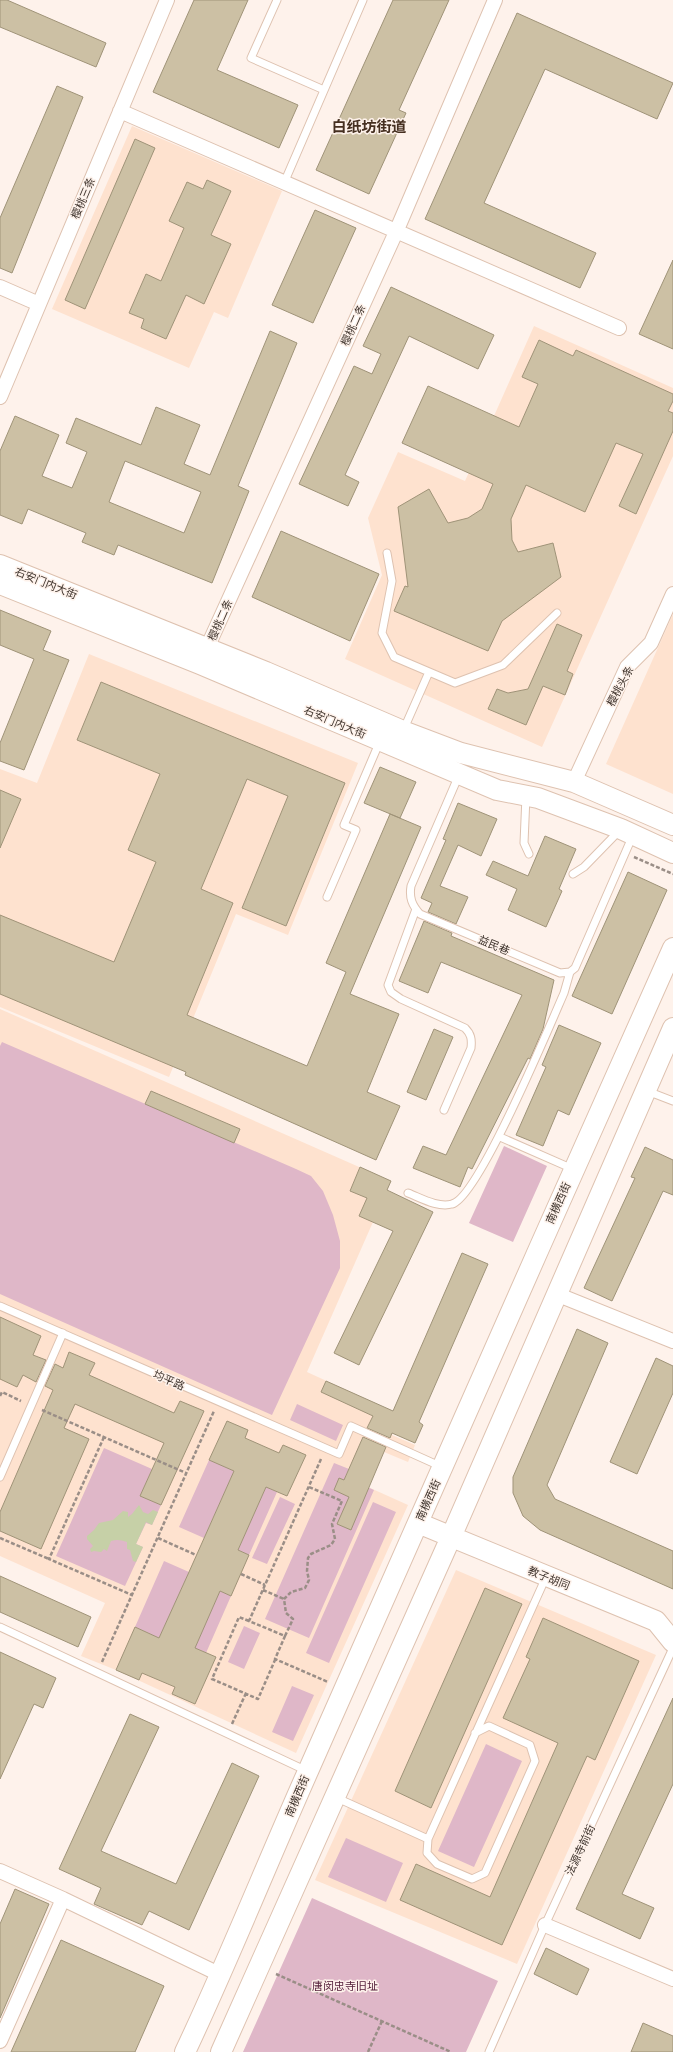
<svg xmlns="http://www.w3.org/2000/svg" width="673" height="2052" font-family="'Asap Condensed','Noto Sans SC',sans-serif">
	<rect width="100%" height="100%" fill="#fef2eb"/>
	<path fill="#fee2cf" d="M132 126 282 191 228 318 214 312 189 368 52 309Z
		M534 326 673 388V456L542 747 345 659 382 575 368 518 398 452 465 481Z
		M673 614V794L606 764Z
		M89 654 358 763 288 935 236 914 169 1077 0 1007V769L37 783Z
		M0 1009 391 1181 307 1372 401 1415 392 1435 415 1445 408 1462 384 1452 368 1487 408 1505 296 1753 116 1670 81 1656 105 1603 0 1556Z
		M456 1570 656 1655 517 1964 315 1880Z"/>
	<path fill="#dfb7c8" d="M2 1042 296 1169 311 1176 323 1191 333 1215 340 1241V1268L272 1415 0 1294V1046Z
		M504 1146 547 1166 513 1242 469 1223Z
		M297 1404 343 1425 336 1441 290 1420Z
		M104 1448 152 1469 140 1496 161 1505 152 1525 146 1523 136 1544 143 1547 125 1586 56 1556Z
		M209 1460 234 1471 204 1538 179 1527Z
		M334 1463 349 1469 345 1477 374 1490 309 1638 265 1619Z
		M266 1487 277 1492 249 1555 238 1550Z
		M280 1497 295 1504 267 1564 252 1558Z
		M373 1502 396 1512 329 1663 306 1653Z
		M164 1561 189 1572 159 1638 135 1627Z
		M220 1591 231 1596 206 1653 195 1648Z
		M244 1626 260 1633 244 1669 228 1662Z
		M292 1686 314 1695 293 1741 272 1732Z
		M486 1744 522 1761 474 1867 438 1851Z
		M346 1838 403 1863 386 1902 328 1877Z
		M312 1898 498 1981 466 2052H243Z"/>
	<path fill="#c6d0a7" d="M139 1505 143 1512 148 1514 153 1510 158 1512 152 1525 146 1522 136 1544 143 1547 136 1562 133 1561 130 1550 127 1549V1542C121 1540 117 1539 111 1541L107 1551 104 1549 101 1552 94 1551 91 1552 90 1549 93 1546 87 1539V1536L94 1530 99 1523 113 1520 123 1511 128 1512V1517L132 1514Z"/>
	<path fill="#ccc0a4" stroke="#9f9378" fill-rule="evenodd" d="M0 0H7L106 43 96 67 0 27Z
		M194 0H248L217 70 298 105 279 148 153 92Z
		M393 0H449L399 110 406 113 369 194 316 170Z
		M517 13 673 83 657 119 545 69 484 203 596 253 580 288 425 219Z
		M57 86 83 97 12 273 0 268V218Z
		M135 139 155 148 85 309 65 300Z
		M207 180 231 191 211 235 231 244 204 304 186 295 166 339 141 328 144 319 129 313 146 274 161 281 184 228 169 221 187 182 203 189Z
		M315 210 356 228 313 323 272 305Z
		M673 260V349L639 334Z
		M391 287 494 335 478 369 409 336 345 475 359 482 348 506 299 484 354 366 372 374 381 354 363 346Z
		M270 331 297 343 238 486 249 491 212 583 118 545 114 555 82 542 86 533 28 509 22 524 0 515V451L15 416 59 435 42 476 72 488 87 452 66 443 76 418 141 445 156 407 200 425 184 464 210 475ZM125 461 201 492 184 533 109 502Z
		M539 340 573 356 576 350 673 394V401L668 411 673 413V431L636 514 619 506 643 454 616 443 585 512 526 485 511 519 512 540 518 552 553 543 561 577 502 621 488 651 394 611 405 586 408 587 398 507 429 489 448 523 468 518 482 509 493 484 402 443 428 386 519 427 538 384 522 377Z
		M281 531 379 574 350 641 252 597Z
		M0 610 51 631 43 650 69 660 24 770 0 761V743L34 659 0 645Z
		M557 624 582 635 567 671 573 674 565 695 543 686 526 725 488 709 497 689 508 693 528 689Z
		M101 682 345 783 286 926 242 908 288 796 247 779 201 889 233 903 187 1015 307 1066 346 972 326 963 390 814 421 827 350 994 399 1014 367 1092 400 1106 376 1160 185 1075 186 1072 0 994V915L114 962 156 862 128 850 160 774 77 740Z
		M380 767 416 782 400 818 364 803Z
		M0 790 21 799 0 848Z
		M458 803 497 819 481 856 458 845 440 886 468 897 456 924 428 912 432 903 421 898 446 840 443 839Z
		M545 836 576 849 559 889 562 891 546 927 508 910 517 889 486 875 493 861 528 876Z
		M628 872 667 890 612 1014 572 996Z
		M424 921 452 933 451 936 554 980 543 1029 530 1059 528 1058 472 1169 468 1167 460 1187 413 1168 423 1146 446 1155 522 995 441 962 428 993 399 981Z
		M559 1025 601 1043 569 1115 558 1110 543 1146 516 1135 546 1067 542 1065Z
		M434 1029 453 1037 426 1100 407 1092Z
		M151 1091 240 1129 234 1143 145 1104Z
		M645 1147 673 1160V1195L663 1191 612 1301 584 1288 635 1178 631 1177Z
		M360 1167 391 1181 387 1190 433 1212 359 1365 334 1353 393 1231 359 1216 367 1198 350 1191Z
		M462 1253 488 1264 419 1422 423 1425 415 1443 392 1433 390 1438 367 1428 373 1416 321 1392 326 1381 393 1411Z
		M0 1317 41 1336 33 1355 46 1360 36 1382 23 1375 17 1387 0 1379Z
		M577 1329 608 1343 547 1485 555 1499 673 1551V1589L540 1530 523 1516 513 1493V1477Z
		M69 1352 95 1363 89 1375 174 1413 180 1401 204 1411 161 1505 140 1496 164 1443 75 1404 64 1428 89 1439 41 1549 0 1531V1512L53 1390 45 1386 55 1364 63 1368Z
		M656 1358 673 1366V1393L637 1474 610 1462Z
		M227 1421 248 1430 245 1438 279 1453 283 1445 306 1455 287 1496 266 1487 238 1550 249 1555 231 1596 220 1591 195 1648 216 1657 195 1704 172 1694 175 1687 142 1673 139 1680 116 1670 135 1627 159 1638 189 1572 234 1471 209 1460Z
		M363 1437 386 1447 351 1530 337 1524 349 1497 334 1490 339 1478 344 1480Z
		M0 1576 91 1617 78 1647 0 1612Z
		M485 1588 522 1604 431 1808 395 1791Z
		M543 1618 639 1661 595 1760 587 1756 502 1945 400 1900 416 1864 490 1897 558 1743 503 1718 530 1659 526 1657Z
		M0 1652 56 1678 43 1708 34 1704 0 1779Z
		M673 1698V1784L622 1894 654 1908 640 1939 576 1909Z
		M130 1714 159 1727 101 1851 176 1884 232 1763 259 1776 189 1930 149 1911 142 1925 94 1904 101 1888 59 1869Z
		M15 1889 49 1904 0 2018V1924Z
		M61 1940 164 1986 135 2052H11Z
		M546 1948 589 1969 577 1995 534 1974Z
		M643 2023 673 2036V2052H631Z"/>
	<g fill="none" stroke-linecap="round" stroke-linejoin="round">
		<g stroke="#dec2b0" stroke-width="9">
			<path id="lane" d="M277 0 251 58 324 90
				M284 183 363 0
				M387 553 392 581 382 633 394 657 455 683 503 665 557 613
				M403 731 429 672
				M459 775 411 886C409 898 412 905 420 914L560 973 570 972 575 968 633 835
				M526 796 524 843 529 854
				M573 874 584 867 620 830
				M327 897 356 830 344 825 380 741
				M416 909 388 985 391 992 401 999 465 1028C471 1034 472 1039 471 1048L444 1110
				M647 1091 673 1101
				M500 1137 573 1169
				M408 1193C421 1198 438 1208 452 1204 478 1198 550 1025 564 993L570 972
				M0 1306 339 1454 351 1426 442 1467
				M0 1477 63 1333
				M0 1627 307 1771
				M475 1733 489 1726 530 1745 535 1761 485 1873 472 1879 437 1864 427 1853 428 1839 546 1577
				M337 1798 428 1839
				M489 2052 545 1925 673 1648"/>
		</g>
		<g stroke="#dec2b0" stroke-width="16">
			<path id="street" d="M120 111 619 328
				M0 287 39 304
				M0 397 167 0
				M207 648 396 232 495 0
				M574 782 627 667 651 643 673 594
				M556 1294 673 1341
				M0 1871 63 1899 221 1975
				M545 1925 673 1979
				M0 2041 63 1899"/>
		</g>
		<g stroke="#dec2b0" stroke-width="22">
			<path id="secondary" d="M0 565 266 672 403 731 461 753 574 782 673 825
				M0 584 200 664 497 790 538 798 621 829 673 853
				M418 1523 656 1621 673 1642
				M185 2052C229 1959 267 1863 309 1769 431 1495 550 1221 673 948
				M221 2052 451 1537 673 1028"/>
		</g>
		<path stroke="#9a8e87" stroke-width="2.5" stroke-dasharray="4 2" stroke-linecap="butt" d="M634 857 673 874
			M0 1396 2 1392 21 1401
			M42 1410 186 1473
			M104 1437 49 1559 132 1595
			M321 1459 249 1621 285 1636 275 1659 328 1682
			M0 1538 49 1559
			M158 1538 196 1555
			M241 1574 265 1585
			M263 1590 284 1599
			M249 1621 239 1617 212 1679 258 1699 275 1660
			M285 1636 293 1619 286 1613 284 1599 291 1592 305 1588 309 1580 307 1571 308 1558 311 1554 331 1545 335 1539 332 1524 342 1501 309 1487
			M102 1662 214 1411
			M232 1724 246 1693
			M276 1974 451 2052
			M368 2052 382 2021"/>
		<use href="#lane" stroke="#fff" stroke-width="7"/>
		<use href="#street" stroke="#fff" stroke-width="14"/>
		<use href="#secondary" stroke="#fff" stroke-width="20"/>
	</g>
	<g text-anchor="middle" stroke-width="3" stroke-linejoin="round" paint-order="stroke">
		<g font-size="11" fill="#3f342d" stroke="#fef2eb">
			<text transform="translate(83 198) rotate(-67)" y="4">樱桃三条</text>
			<text transform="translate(353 325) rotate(-66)" y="4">樱桃二条</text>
			<text transform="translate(46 583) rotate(22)" y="4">右安门内大街</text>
			<text transform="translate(220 620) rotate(-66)" y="4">樱桃二条</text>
			<text transform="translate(620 686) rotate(-62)" y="4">樱桃头条</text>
			<text transform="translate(335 722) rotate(23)" y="4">右安门内大街</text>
			<text transform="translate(494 945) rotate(23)" y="4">益民巷</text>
			<text transform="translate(558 1203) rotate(-66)" y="4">南横西街</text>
			<text transform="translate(169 1380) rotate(24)" y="4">均平路</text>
			<text transform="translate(428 1500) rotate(-66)" y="4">南横西街</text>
			<text transform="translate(549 1578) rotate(22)" y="4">教子胡同</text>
			<text transform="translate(297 1796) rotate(-67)" y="4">南横西街</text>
			<text transform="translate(580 1850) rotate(-65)" y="4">法源寺前街</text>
		</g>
		<g font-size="11" fill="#56203c" stroke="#fef2eb">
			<text x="345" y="1990">唐闵忠寺旧址</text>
		</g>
		<g font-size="15" font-weight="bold" fill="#452f20" stroke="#fef2eb">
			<text x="369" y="132">白纸坊街道</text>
		</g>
	</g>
</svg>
